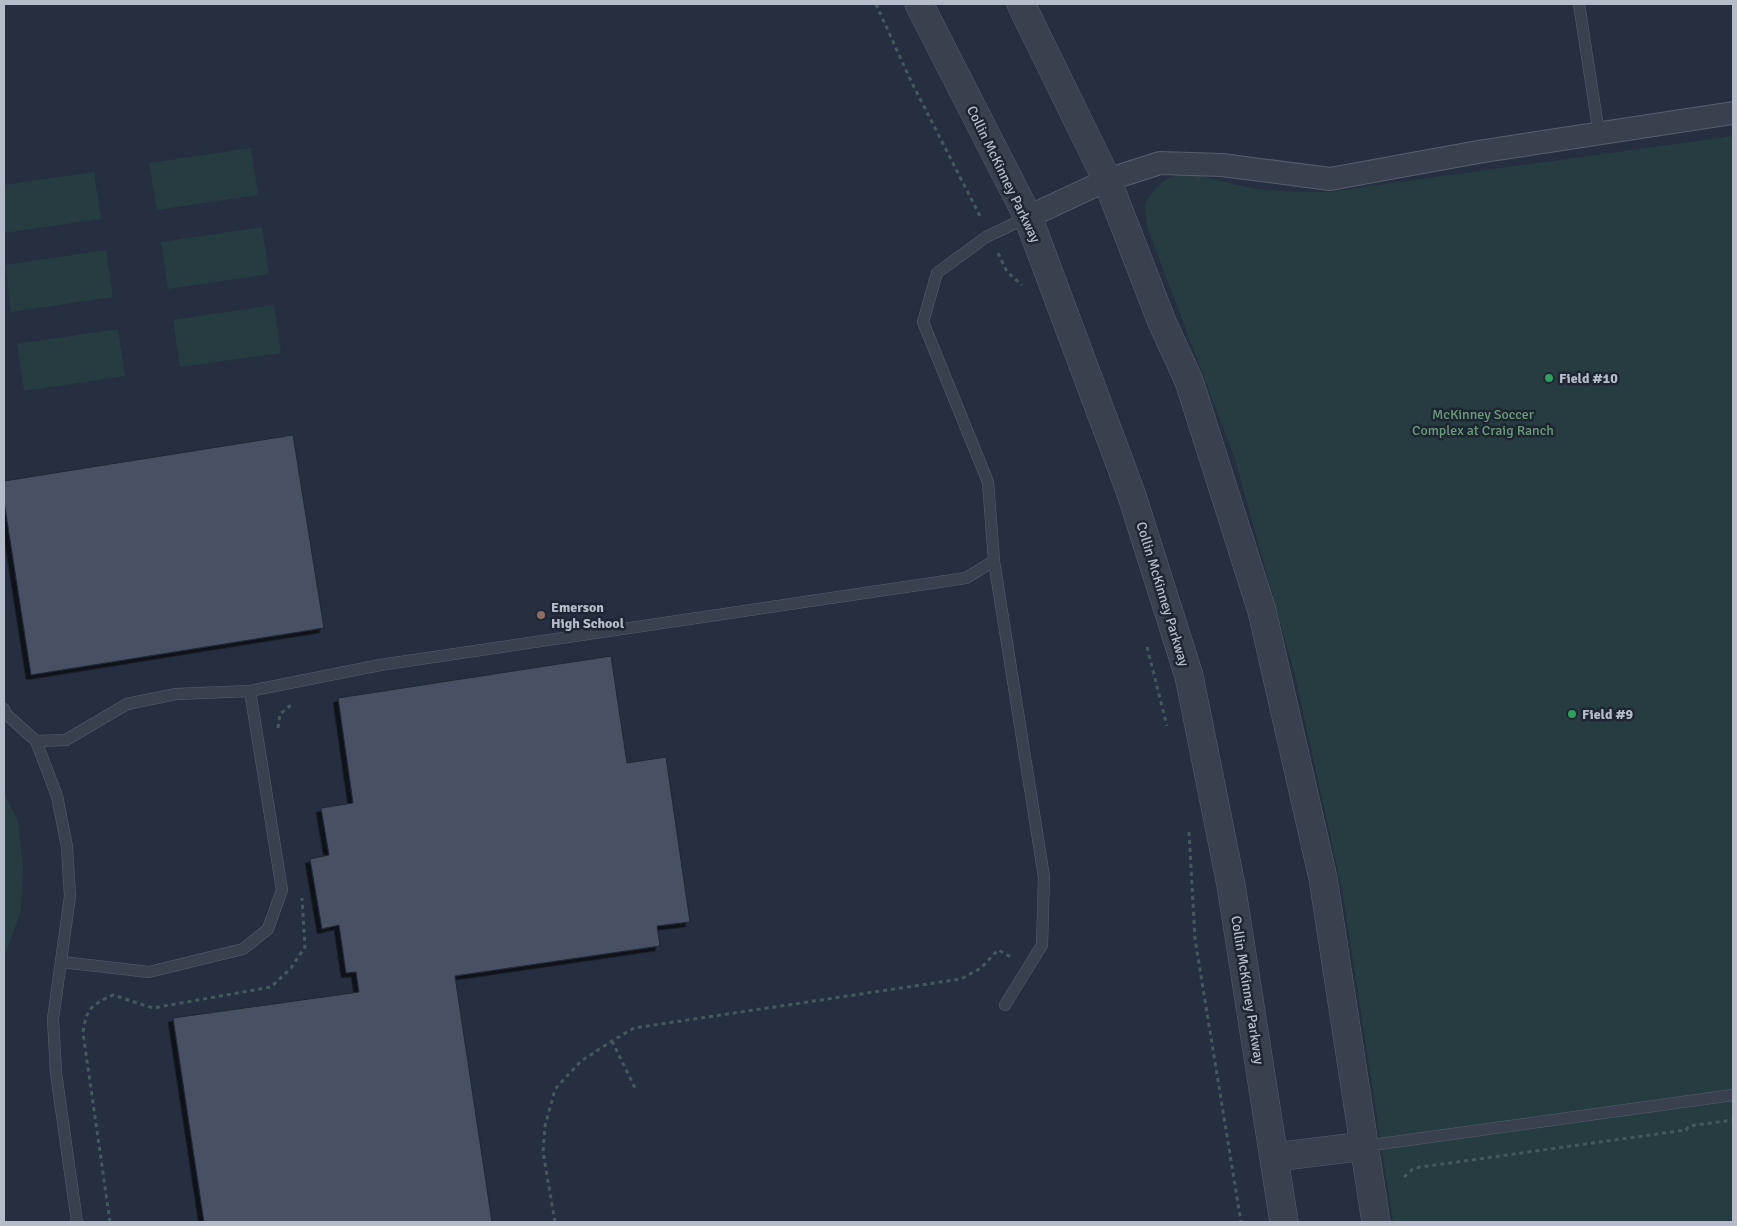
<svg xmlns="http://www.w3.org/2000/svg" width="1737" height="1226" font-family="Signika,sans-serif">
	<defs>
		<filter id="shadow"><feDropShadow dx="-4.5" dy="4.5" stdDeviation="0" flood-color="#0009"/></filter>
	</defs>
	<rect width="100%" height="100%" fill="#252f3f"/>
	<path fill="#273c40" d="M1733 136V1222H1393L1342 889 1295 676 1235 459 1147 227 1145 204C1152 192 1161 179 1175 176 1195 171 1226 184 1247 187 1274 192 1301 192 1328 192Z
		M251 148 258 195 157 210 149 163Z
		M94 172 101 219 4 233V185Z
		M262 227 269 274 168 289 161 242Z
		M106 250 113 297 11 312 5 265Z
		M274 305 281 353 180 367 173 320Z
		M118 329 125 376 24 391 17 344Z
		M4 793 18 821 23 867 21 911 4 958Z"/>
	<path fill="#465163" stroke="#202836" filter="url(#shadow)" d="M293 435 324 628 31 675 4 501V481Z
		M611 656 627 763 666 757 690 922 657 926 660 946 455 976 492 1222H204L173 1018 359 992 356 972 346 973 339 925 322 929 310 859 329 855 321 808 353 803 338 698Z"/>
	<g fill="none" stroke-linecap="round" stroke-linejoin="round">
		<g stroke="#575f6d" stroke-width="12">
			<path id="service" d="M1579 4 1599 134
				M994 561 1044 877 1042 945 1005 1005
				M4 709 6 714 36 741 66 740 127 704 176 694 250 691 380 665 966 578 994 561 988 482 923 322 937 273 986 237 1028 217
				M36 741 57 796 67 847 70 896 53 1019 56 1073 77 1222
				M62 962 149 972 243 949 268 929 282 890 250 691
				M1365 1146 1733 1095"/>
		</g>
		<g stroke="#575f6d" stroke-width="24">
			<path id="minor" d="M1028 217 1107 180 1160 163 1222 165 1330 179 1478 152 1733 113"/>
		</g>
		<g stroke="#575f6d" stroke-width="29">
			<path id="tertiary" d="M919 4 1028 217 1131 493 1189 676 1231 885 1284 1222
				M1021 4 1107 180 1162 322 1189 381 1262 611 1323 878 1376 1222
				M1275 1157 1365 1146"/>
		</g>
		<path stroke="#45595d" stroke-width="3" stroke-dasharray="4 4" stroke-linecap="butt" d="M876 4 910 79 981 218
			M998 253 1007 272 1022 285
			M1147 647 1167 726
			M278 728 280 714 291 705
			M1189 832 1195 939 1241 1222
			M612 1041 635 1088
			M1404 1177 1414 1168 1686 1130 1689 1126 1733 1120
			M110 1222 83 1033C86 1009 91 1005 113 995L153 1008 271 987 291 968 305 947 302 898
			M555 1222 543 1152 545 1126 555 1089 581 1061 612 1041 634 1028 961 979 981 968 998 950 1011 957"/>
		<use href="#service" stroke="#39414f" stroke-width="11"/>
		<use href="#minor" stroke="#39414f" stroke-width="22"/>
		<use href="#tertiary" stroke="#39414f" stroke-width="28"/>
	</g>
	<g fill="#2e9e5b" stroke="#1e2634" stroke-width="2">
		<circle cx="1549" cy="378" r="5"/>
		<circle cx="1572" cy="714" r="5"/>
	</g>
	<circle fill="#8d6e63" stroke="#1e2634" stroke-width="2" cx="541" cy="615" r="5"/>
	<g text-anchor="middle" stroke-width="5" stroke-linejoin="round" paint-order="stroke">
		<g font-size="14" fill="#b5bcca" stroke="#1e2634">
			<text transform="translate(1004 174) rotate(64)" y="5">Collin McKinney Parkway</text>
			<text transform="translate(1163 594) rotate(73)" y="5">Collin McKinney Parkway</text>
			<text transform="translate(1248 990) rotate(81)" y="5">Collin McKinney Parkway</text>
		</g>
		<g font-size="14" font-weight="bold" fill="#b5bcca" stroke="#1e2634" text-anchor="start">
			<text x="1559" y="383">Field #10</text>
			<text x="551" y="612">Emerson<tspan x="551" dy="16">High School</tspan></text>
			<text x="1582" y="719">Field #9</text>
		</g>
		<g font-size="14" fill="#6c9b79" stroke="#1e2634">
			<text x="1483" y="419">McKinney Soccer<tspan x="1483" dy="16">Complex at Craig Ranch</tspan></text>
		</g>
	</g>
	<rect width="1737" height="1226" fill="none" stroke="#b5bcca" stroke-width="10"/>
</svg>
